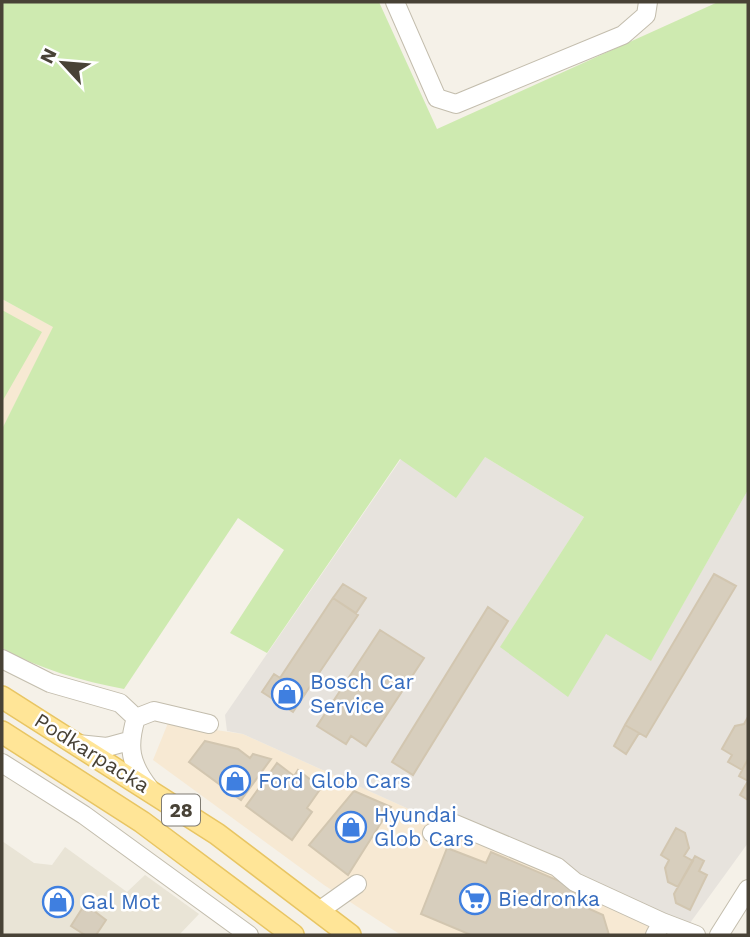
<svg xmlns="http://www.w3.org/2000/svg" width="750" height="937" font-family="'Work Sans',sans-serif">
	<rect width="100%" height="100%" fill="#f5f1e8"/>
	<path fill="#e9e4d6" d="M2 841 34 863 52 865 65 847 127 892 145 875 199 914 179 935H2Z"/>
	<path fill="#f7e9d3" d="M2 299 54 327 2 429Z
		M168 723 243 734 453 829 690 923 683 935H401L324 885 153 760Z"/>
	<path fill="#e7e3dd" d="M485 457 584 517 501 647 606 634 651 660 748 490V843L690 923 453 829 243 734 227 731 225 715 401 459Z"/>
	<path fill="#ceeab0" d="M2 2H379L437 129 718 2H748V490L651 661 606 634 568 697 500 647 584 517 485 457 456 498 400 459 267 653 230 633 284 550 238 518 124 689C82 681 39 669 2 648V429L53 327 2 299Z
		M2 310 42 332 2 402Z"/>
	<path fill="#d7cebd" stroke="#d2c6b0" stroke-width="2" d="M714 574 736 586 646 737 625 725Z
		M343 584 366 598 356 613 333 598Z
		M333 598 358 615 305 694 280 678Z
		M488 607 508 621 413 775 392 762Z
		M380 630 424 658 366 746 351 736 346 744 317 726Z
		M274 674 305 694 293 712 262 692Z
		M748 717V759L742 770 728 762 732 755 722 749 735 726 744 724Z
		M625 725 639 733 626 754 614 746Z
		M205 741 238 749 250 758 253 754 271 759 241 800 189 762Z
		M748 759V800L740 795 748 781 739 776Z
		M277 763 294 776 298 770 321 788 307 808 312 812 292 840 246 806Z
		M354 791 391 807 348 875 309 845Z
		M676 828 685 833 689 848 684 856 693 861 678 887 668 882 665 868 669 860 661 855Z
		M447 848 486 863 491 852 590 894 585 907 603 915 609 935H471L421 914Z
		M695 856 704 861 699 871 707 875 690 910 676 903 674 894Z
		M57 887 72 896 59 917 44 908Z
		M85 904 106 920 96 935H85L71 926Z"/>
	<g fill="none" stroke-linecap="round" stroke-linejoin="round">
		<g stroke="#c3bdad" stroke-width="20">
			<path id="minor" d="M395 2 437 98 456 104 623 35 646 15 648 2
				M2 659 50 683 120 703 136 718
				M136 718C127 747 130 764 150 789
				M136 718 154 711 209 724
				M78 744 107 747 129 741
				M2 763 84 815 249 935
				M432 833 455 824 557 867 575 882 662 922
				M319 911 357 884
				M655 935 662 922 696 935
				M719 935 748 889"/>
		</g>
		<g stroke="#e8c563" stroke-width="24">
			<path id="major" d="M2 697 217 834 350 935
				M2 732 142 822 293 935"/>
		</g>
		<use href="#minor" stroke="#fff" stroke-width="18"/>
		<use href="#major" stroke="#ffe597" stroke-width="21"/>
	</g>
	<defs>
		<g id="shop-ring" transform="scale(1.575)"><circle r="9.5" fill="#fff" stroke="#3f7fe0" stroke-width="1.5"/><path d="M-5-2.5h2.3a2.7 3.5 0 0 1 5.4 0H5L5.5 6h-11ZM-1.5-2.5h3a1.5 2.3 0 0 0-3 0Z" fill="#3f7fe0"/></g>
		<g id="supermarket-ring" transform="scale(1.575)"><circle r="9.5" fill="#fff" stroke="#3f7fe0" stroke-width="1.5"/><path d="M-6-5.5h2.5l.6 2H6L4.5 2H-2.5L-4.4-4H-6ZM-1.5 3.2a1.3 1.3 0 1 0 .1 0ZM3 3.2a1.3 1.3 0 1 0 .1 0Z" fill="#3f7fe0"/></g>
	</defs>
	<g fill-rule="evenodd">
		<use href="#shop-ring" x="287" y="694"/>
		<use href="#shop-ring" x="235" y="781"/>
		<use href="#shop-ring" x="351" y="827"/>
		<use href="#supermarket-ring" x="475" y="899"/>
		<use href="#shop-ring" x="58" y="902"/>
	</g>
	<g text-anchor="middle" stroke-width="5" stroke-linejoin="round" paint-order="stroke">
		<rect fill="#fff" stroke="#7f7b72" stroke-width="2" x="162" y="794.5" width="38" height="31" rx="5"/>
		<g font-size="19" font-weight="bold" fill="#484236">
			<text x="181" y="817">28</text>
		</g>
		<g font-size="21" fill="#366cbe" stroke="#fff" text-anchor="start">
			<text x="310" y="689">Bosch Car<tspan x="310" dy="24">Service</tspan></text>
			<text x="258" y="788">Ford Glob Cars</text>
			<text x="374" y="822">Hyundai<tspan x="374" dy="24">Glob Cars</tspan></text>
			<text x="498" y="906">Biedronka</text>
			<text x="81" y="909">Gal Mot</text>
		</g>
		<g font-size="21" fill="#484236" stroke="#fff">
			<text transform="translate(92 753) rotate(32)" y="7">Podkarpacka</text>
		</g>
	</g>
	<rect width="750" height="937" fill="none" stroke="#484236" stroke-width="7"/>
	<g transform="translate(63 63) rotate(296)" stroke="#ffffff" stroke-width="5" paint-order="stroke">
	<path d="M0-5L12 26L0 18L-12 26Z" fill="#484236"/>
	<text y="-10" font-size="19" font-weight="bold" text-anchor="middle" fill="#484236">N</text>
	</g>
</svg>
